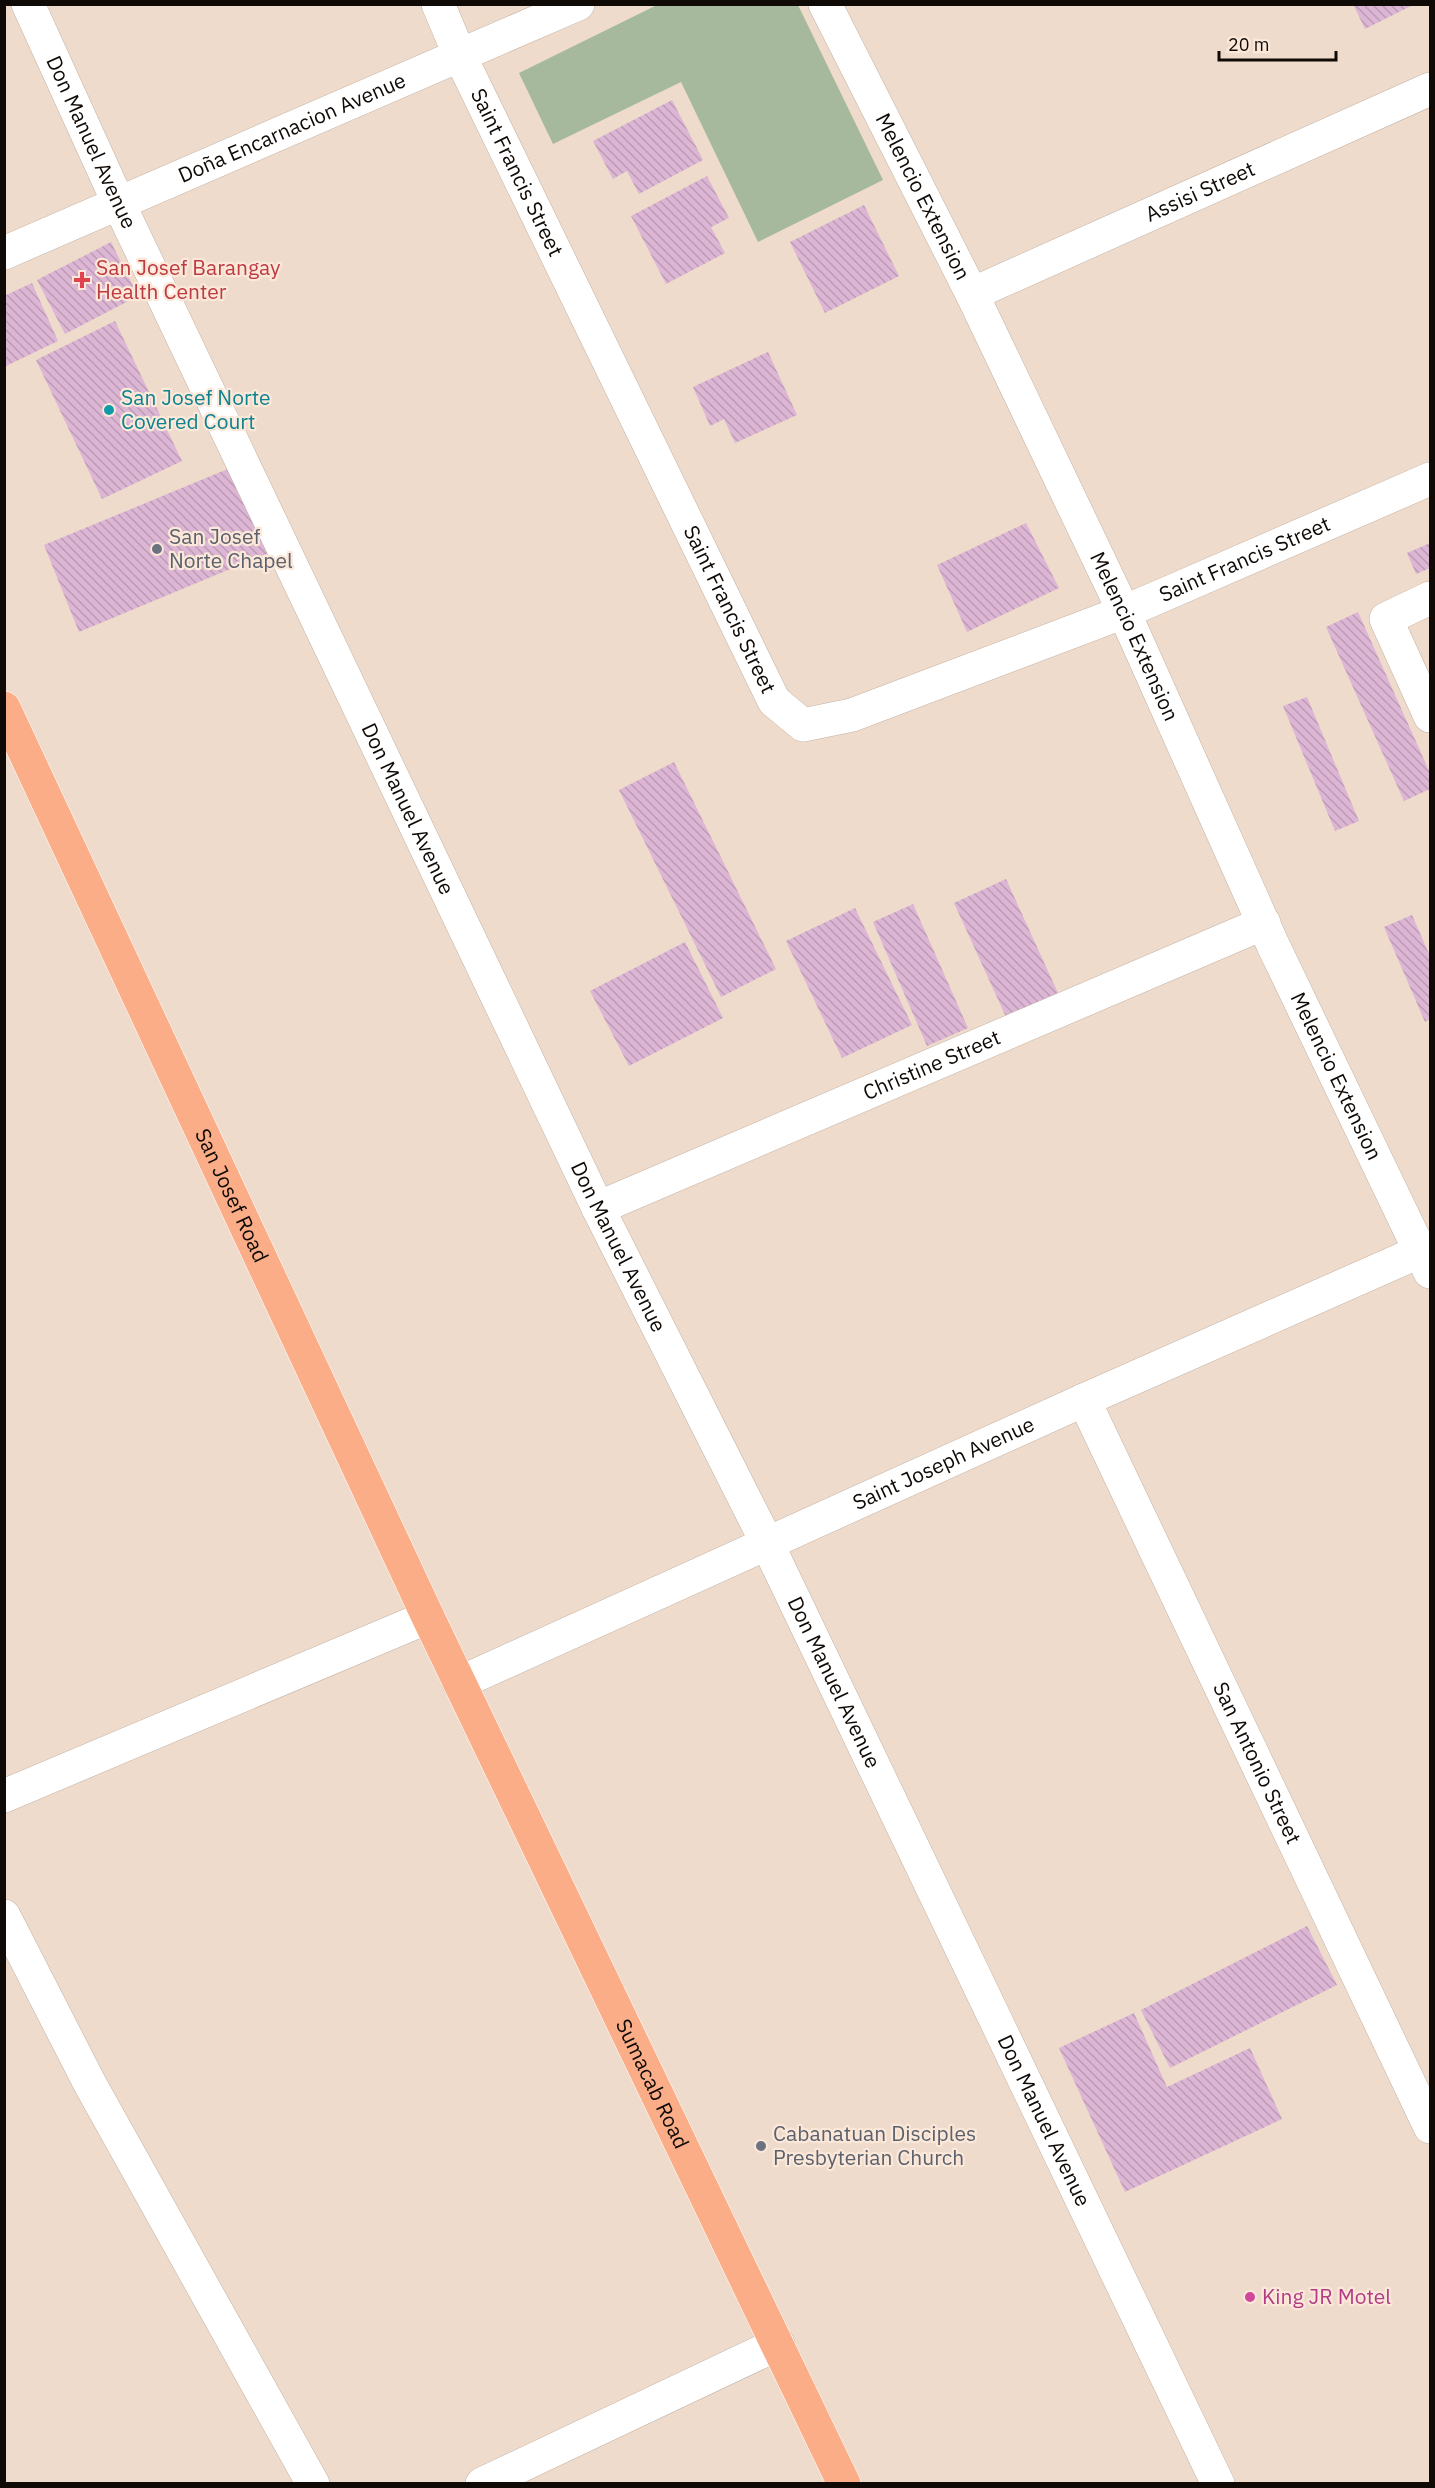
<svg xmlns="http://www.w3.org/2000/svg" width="1435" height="2488" font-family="'IBM Plex Sans',sans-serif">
	<defs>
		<pattern id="building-back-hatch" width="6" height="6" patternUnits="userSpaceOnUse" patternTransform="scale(1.5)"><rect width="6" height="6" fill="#dcb6d4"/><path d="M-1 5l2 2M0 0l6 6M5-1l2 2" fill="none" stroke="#bc9bb4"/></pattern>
	</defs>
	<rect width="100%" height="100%" fill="#eedbcc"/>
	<path fill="#a6b99d" d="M659 4 798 5 883 180 758 242 681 82 553 144 519 73Z"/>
	<path fill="url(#building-back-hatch)" d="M1353 4H1415L1365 29Z
		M672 100 703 160 639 194 627 171 613 179 593 141Z
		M707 176 729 218 711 227 725 253 666 284 631 216Z
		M864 205 899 276 825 313 790 242Z
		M111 242 138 296 65 334 37 280Z
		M32 283 58 341 4 367V296Z
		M115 321 182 461 102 499 36 360Z
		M768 352 797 415 735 443 724 419 710 426 693 387Z
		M235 466 271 552 79 632 44 545Z
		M1026 523 1059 588 967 632 937 565Z
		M1430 543V568L1416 574 1407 553Z
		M1358 612 1430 773V789L1404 801 1326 627Z
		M1307 697 1359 821 1335 831 1283 706Z
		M674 762 776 969 721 997 619 790Z
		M1006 879 1058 993 1006 1017 954 903Z
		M913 904 968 1028 927 1046 873 922Z
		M855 908 912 1025 842 1058 786 941Z
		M1412 915 1430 956V1019L1425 1022 1384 927Z
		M685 942 723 1018 629 1066 590 991Z
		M1307 1926 1337 1985 1170 2068 1141 2010Z
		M1134 2013 1167 2087 1250 2048 1282 2119 1125 2192 1059 2048Z"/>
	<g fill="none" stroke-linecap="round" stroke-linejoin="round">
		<g stroke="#c4b2a3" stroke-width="34">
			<g id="minor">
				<path id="s1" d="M28 4 119 204 598 1208 767 1543 1218 2484"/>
				<path id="s2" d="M438 4 460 56 774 701 803 725 852 715 1124 612 1430 479"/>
				<path id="s3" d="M825 4 972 294 1124 612 1273 945 1430 1272"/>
				<path id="s4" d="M4 253 578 4"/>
				<path id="s5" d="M972 294 1430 89"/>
				<path d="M1430 598 1386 619 1430 716"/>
				<path id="s6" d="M598 1208 1264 923"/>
				<path id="s7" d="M1084 1400 1430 2127"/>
				<path id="s8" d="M459 1683 1084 1400 1430 1247"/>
				<path d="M4 1796 428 1617"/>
				<path d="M4 1916 90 2084 313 2484"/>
				<path d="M482 2484 778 2344"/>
			</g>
		</g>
		<g stroke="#fff" stroke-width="34">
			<g id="major">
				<path id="s9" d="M4 708 428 1617 844 2484"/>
			</g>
		</g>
		<use href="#minor" stroke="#fff" stroke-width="33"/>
		<use href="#major" stroke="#fbad88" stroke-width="33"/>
	</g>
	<path fill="#e0444e" stroke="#fbe8d9" stroke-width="2" d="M79 271h6v6h6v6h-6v6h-6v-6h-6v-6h6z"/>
	<circle fill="#0f9aa8" stroke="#fbe8d9" stroke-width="2" cx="109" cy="410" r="6"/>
	<g fill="#6b7280" stroke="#fbe8d9" stroke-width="2">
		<circle cx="157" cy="549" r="6"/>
		<circle cx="761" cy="2146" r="6"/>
	</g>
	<circle fill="#d1479c" stroke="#fbe8d9" stroke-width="2" cx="1250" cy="2297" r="6"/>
	<g text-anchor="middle" stroke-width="4.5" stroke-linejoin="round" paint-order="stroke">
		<g font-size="21" fill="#100a06" stroke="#fbe8d9">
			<text dy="7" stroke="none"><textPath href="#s4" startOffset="314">Doña Encarnacion Avenue</textPath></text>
			<text dy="7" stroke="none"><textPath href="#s1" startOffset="152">Don Manuel Avenue</textPath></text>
			<text dy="7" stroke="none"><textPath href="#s2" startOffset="186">Saint Francis Street</textPath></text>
			<text dy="7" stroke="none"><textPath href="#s5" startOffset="250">Assisi Street</textPath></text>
			<text dy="7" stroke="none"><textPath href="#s3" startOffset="216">Melencio Extension</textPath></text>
			<text dy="7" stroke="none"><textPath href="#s2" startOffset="1284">Saint Francis Street</textPath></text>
			<text dy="7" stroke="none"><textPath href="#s2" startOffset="672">Saint Francis Street</textPath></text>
			<text dy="7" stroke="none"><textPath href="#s3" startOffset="704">Melencio Extension</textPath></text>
			<text dy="7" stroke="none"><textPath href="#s1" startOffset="890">Don Manuel Avenue</textPath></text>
			<text dy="7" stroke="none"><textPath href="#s6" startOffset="363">Christine Street</textPath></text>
			<text dy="7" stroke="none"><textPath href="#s3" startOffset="1188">Melencio Extension</textPath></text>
			<text dy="7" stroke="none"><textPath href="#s9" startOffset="538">San Josef Road</textPath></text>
			<text dy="7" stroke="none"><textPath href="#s1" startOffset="1376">Don Manuel Avenue</textPath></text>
			<text dy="7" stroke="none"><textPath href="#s8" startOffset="532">Saint Joseph Avenue</textPath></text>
			<text dy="7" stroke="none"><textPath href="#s1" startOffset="1862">Don Manuel Avenue</textPath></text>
			<text dy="7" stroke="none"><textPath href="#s7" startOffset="402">San Antonio Street</textPath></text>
			<text dy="7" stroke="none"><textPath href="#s9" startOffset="1521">Sumacab Road</textPath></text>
			<text dy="7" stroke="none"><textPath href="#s1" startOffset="2348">Don Manuel Avenue</textPath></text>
		</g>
		<g font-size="21" fill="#be3a42" stroke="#fbe8d9" text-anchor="start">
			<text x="96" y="275">San Josef Barangay<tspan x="96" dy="24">Health Center</tspan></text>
		</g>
		<g font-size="21" fill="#0d838f" stroke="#fbe8d9" text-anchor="start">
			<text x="121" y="405">San Josef Norte<tspan x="121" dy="24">Covered Court</tspan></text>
		</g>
		<g font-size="21" fill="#5b616d" stroke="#fbe8d9" text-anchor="start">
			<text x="169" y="544">San Josef<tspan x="169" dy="24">Norte Chapel</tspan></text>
			<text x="773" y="2141">Cabanatuan Disciples<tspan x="773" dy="24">Presbyterian Church</tspan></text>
		</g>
		<g font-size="21" fill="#b23c85" stroke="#fbe8d9" text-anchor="start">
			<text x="1262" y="2304">King JR Motel</text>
		</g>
	</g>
	<rect width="1435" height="2488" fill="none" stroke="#100a06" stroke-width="12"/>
	<path d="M1219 51v9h117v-9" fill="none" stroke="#100a06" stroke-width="3"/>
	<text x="1228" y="51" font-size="18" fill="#100a06" stroke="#fbe8d9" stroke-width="4.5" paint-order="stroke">20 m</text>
</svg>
